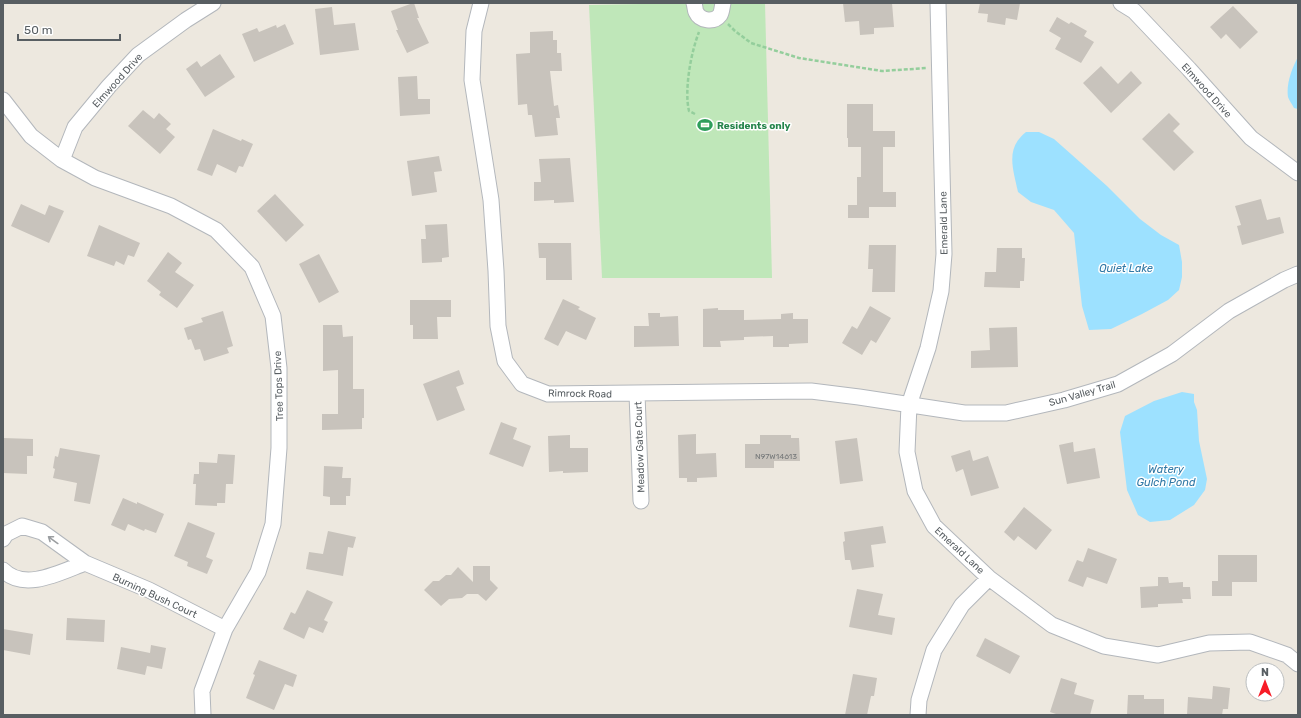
<svg xmlns="http://www.w3.org/2000/svg" width="1301" height="718" font-family="Rubik,sans-serif">
	<rect width="100%" height="100%" fill="#ede8df"/>
	<path fill="#bfe7b9" d="M694 3H765L772 278H602L589 5Z"/>
	<path fill="#9de1ff" d="M1298 57V109L1294 108C1292 104 1289 100 1288 97 1286 84 1292 68 1298 57Z
		M1026 132H1039L1054 139 1107 186 1140 219 1161 235 1179 245 1182 262V277L1179 290 1168 300 1142 314 1111 329 1089 330 1082 306 1074 233 1054 210 1031 202 1018 192C1013 168 1005 149 1026 132Z
		M1182 392 1194 394V402L1197 410 1199 441 1207 479 1205 490 1194 505 1170 520 1150 522 1138 515 1127 490 1120 432 1125 416 1154 401Z"/>
	<path fill="#c8c3bc" d="M413 3H414L419 18H417L429 43 407 53 396 30H398L391 11Z
		M843 3H892L894 27 874 28V34L860 35 859 21 845 22Z
		M980 3H1020L1017 20 1006 18 1005 25 987 22 988 14 978 13Z
		M1233 6 1258 32 1240 49 1226 34 1221 39 1210 27Z
		M332 7 334 25 355 23 359 50 320 55 315 9Z
		M1057 17 1069 24 1071 22 1087 31 1084 36 1094 42 1081 63 1055 49 1061 38 1049 31Z
		M285 24 294 44 254 62 242 34 257 28 259 32 276 25 277 28Z
		M553 31V40H557V53H561L562 71H550L554 106 558 105 560 118H556L558 135 535 137 532 115H528L527 104 518 105 516 54 530 53V32Z
		M220 54 235 77 205 97 186 69 197 61 201 67Z
		M1101 66 1118 84 1131 71 1142 83 1111 113 1083 83Z
		M417 76 418 99H430V114L400 116 398 77Z
		M847 104H873V131H895V147H883V192H896V207H869V218H848V205H857V177H861V147H848V138H847Z
		M143 110 154 119 159 113 171 124 166 129 175 137 160 154 128 126Z
		M1169 113 1180 124 1173 131 1194 152 1174 171 1142 139Z
		M213 129 241 141 242 139 253 144 243 167 239 166 236 173 217 164 212 176 197 170Z
		M439 156 442 171 434 172 437 192 412 196 407 161Z
		M570 158 574 202 554 203V200L534 201V182H541L539 159Z
		M275 194 304 225 286 242 257 211Z
		M1261 199 1267 220 1280 217 1284 233 1242 245 1237 226 1241 225 1235 206Z
		M21 204 45 215 49 205 64 211 49 243 11 226Z
		M447 224 449 257 442 258V262L422 263 421 239H426L425 225Z
		M99 225 140 243 134 257 128 255 124 265 116 261 114 266 87 256Z
		M538 243H571L572 280H546V258H539Z
		M869 245H896L895 292H872L873 269H868Z
		M997 248H1022V258H1025L1024 281H1020V288L984 287 985 272H996Z
		M168 252 182 263 175 272 194 285 177 308 159 295 161 292 147 281Z
		M319 254 339 292 319 303 299 264Z
		M563 299 580 307 578 309 596 318 586 340 566 331 558 346 544 339Z
		M410 300H451V317H437L438 339H413V325H410Z
		M870 306 891 318 876 343 871 340 862 355 842 343 852 326 857 329Z
		M718 308V310H744V320L781 319V314L793 313V319H808V343L789 344V347H773V336L744 337V340L720 341 721 347H703V309Z
		M223 311 233 346 227 348 229 353 204 361 200 349 195 350 191 339 188 340 184 328 203 322 201 318Z
		M648 313H660V317L678 316 679 346 634 347V326H649Z
		M323 325H342L343 337 353 336V389H364V418H362V429L322 430V414H338V370L323 371Z
		M1017 327 1018 367 971 368V351L990 350 989 328Z
		M459 370 464 384 456 387 465 410 437 421 423 384Z
		M501 422 517 428 513 439 531 446 523 467 489 454Z
		M696 434V454L716 453 717 477 697 478V482H687V478H679L678 435Z
		M570 435V448H588V472L563 473V471L549 472 548 436Z
		M760 435H791V438H799L800 461H774V468H745V444H760Z
		M3 438 33 439V456H27V474L3 473Z
		M857 438 863 481 840 484 835 441Z
		M1073 442 1074 452 1095 448 1100 478 1067 484 1059 445Z
		M60 448 100 455 90 504 74 501 77 483 53 478 55 469 53 468 55 456 58 457Z
		M970 450 973 461 988 456 999 488 971 496 963 469 956 472 951 456Z
		M218 454 235 455 233 484H226L225 503H217V506L195 505 196 484H193L194 474H199V462L217 463Z
		M324 466 343 467 342 478H351L350 496H346V505H330V497L323 496Z
		M123 498 137 504V502L164 514 156 533 145 529 144 531 128 524 125 531 111 525Z
		M1024 507 1052 530 1036 550 1018 536 1014 541 1004 532Z
		M188 522 215 533 206 557 213 560 207 574 187 566 188 562 174 556Z
		M883 526 886 543 871 545 874 567 852 570 850 560H845L843 542 845 541 844 532Z
		M328 531 356 537 353 548 348 547 343 576 306 569 309 552 323 554Z
		M1088 548 1117 559 1107 584 1087 577 1083 587 1068 581 1077 560 1083 562Z
		M1218 555H1257V582H1232V596H1212V581H1218Z
		M473 566H490V580L498 588 486 601 478 594H467L462 598 449 599 441 606 424 590 433 581H439L446 575H451L458 567 473 582Z
		M1158 577H1168L1169 583 1183 582V587H1190L1191 599H1182L1183 603 1158 604V607L1141 608 1140 587 1158 586Z
		M857 589 883 594 878 615 895 618 892 635 849 627Z
		M307 590 333 602 324 620 328 622 323 633 309 627 304 639 283 629 291 612 295 614Z
		M67 618 105 620 104 642 66 640Z
		M3 629 33 634 30 655 3 650Z
		M985 638 1020 656 1010 674 976 656Z
		M151 645 166 648 162 669 147 666 145 675 117 669 121 647 150 653Z
		M259 660 297 675 293 687 285 684 274 710 246 698 255 675 253 674Z
		M853 674 877 678 874 696H871L867 715H845Z
		M1061 678 1077 683 1074 694 1094 700 1090 715H1059L1050 712Z
		M1213 686 1230 688 1228 709H1223L1222 715H1187L1188 697 1212 699Z
		M1128 695H1144V699H1164V715H1127Z"/>
	<g fill="none" stroke-linecap="round" stroke-linejoin="round">
		<g stroke="#b3b7bc" stroke-width="17">
			<path id="minor" d="M481 3 474 31 472 80 491 200 496 271 498 326 505 361 522 384 548 394 811 391 859 397 964 413H1006L1064 400 1118 384 1172 354 1229 311 1284 280 1298 274
				M694 3C695 6 695 10 696 12 700 21 714 23 720 15 722 12 722 7 723 3
				M938 3 944 254 941 291 928 348 909 405 907 452 915 491 934 526 989 578 1052 625 1104 646 1158 655 1209 643 1250 642 1287 655 1298 664
				M1121 3 1134 11 1189 69 1251 138 1298 173
				M3 100 31 136 62 160 95 178 171 206 216 230 252 267 273 316 279 368V448L273 524 258 572 225 629 202 691 203 715
				M62 160 75 127 109 86 138 55 186 20 213 3
				M637 394 641 501
				M3 539 6 534 22 526 42 532 85 563 149 590 225 629
				M3 570C24 592 61 572 85 563
				M918 715 919 700 934 650 962 605 989 578"/>
		</g>
		<path stroke="#94ce9c" stroke-width="2.5" stroke-dasharray="4 2" stroke-linecap="butt" d="M728 24 735 31 751 43 799 58 882 71 927 68
			M695 114 689 111C684 90 691 52 699 32"/>
		<use href="#minor" stroke="#fff" stroke-width="15"/>
	</g>
	<defs><path id="oneway-shaft" d="M-6 0H5M1.5-3L5.5 0L1.5 3" fill="none" stroke-width="1.6" stroke-linecap="round" stroke-linejoin="round"/></defs>
	<use stroke="#9b9ea1" href="#oneway-shaft" transform="translate(53 540) rotate(-144)"/>
	<defs>
		<g id="stadium-bare" transform="scale(1.2)"><path d="M0-5a6.5 5 0 1 0 0 10a6.5 5 0 1 0 0-10ZM-3.5-1.8h7v3.6h-7Z" fill="#2e9e5b" stroke="#fff" stroke-width="2.5" paint-order="stroke"/></g>
	</defs>
	<g fill-rule="evenodd">
		<use href="#stadium-bare" x="705" y="125"/>
	</g>
	<g text-anchor="middle" stroke-width="3" stroke-linejoin="round" paint-order="stroke">
		<g font-size="8" fill="#747778">
			<text x="776" y="459">N97W14613</text>
		</g>
		<g font-size="10" fill="#585e62" stroke="#fff">
			<text transform="translate(117 80) rotate(-48)" y="4">Elmwood Drive</text>
			<text transform="translate(1207 90) rotate(48)" y="4">Elmwood Drive</text>
			<text transform="translate(943 223) rotate(-91)" y="4">Emerald Lane</text>
			<text transform="translate(278 386) rotate(-92)" y="4">Tree Tops Drive</text>
			<text transform="translate(580 393) rotate(1)" y="4">Rimrock Road</text>
			<text transform="translate(1082 393) rotate(-16)" y="4">Sun Valley Trail</text>
			<text transform="translate(639 447) rotate(-92)" y="4">Meadow Gate Court</text>
			<text transform="translate(960 550) rotate(43)" y="4">Emerald Lane</text>
			<text transform="translate(155 595) rotate(25)" y="4">Burning Bush Court</text>
		</g>
		<g font-size="10" font-weight="bold" fill="#27864d" stroke="#fff" text-anchor="start">
			<text x="717" y="129">Residents only</text>
		</g>
		<g font-size="11" font-style="italic" fill="#2f78a6" stroke="#fff">
			<text x="1126" y="272">Quiet Lake</text>
			<text x="1166" y="473">Watery<tspan x="1166" dy="13">Gulch Pond</tspan></text>
		</g>
	</g>
	<rect width="1301" height="718" fill="none" stroke="#585e62" stroke-width="8"/>
	<g transform="translate(1265 682)"><circle r="19" fill="#ffffff" stroke="#bcbfc0"/>
	<path d="M0-3L7 15L0 10L-7 15Z" fill="#f71c27"/>
	<text y="-6" font-size="11" font-weight="bold" text-anchor="middle" fill="#585e62">N</text>
	</g>
	<path d="M18 34v6h102v-6" fill="none" stroke="#585e62" stroke-width="2"/>
	<text x="24" y="34" font-size="12" fill="#585e62" stroke="#ffffff" stroke-width="3" paint-order="stroke">50 m</text>
</svg>
